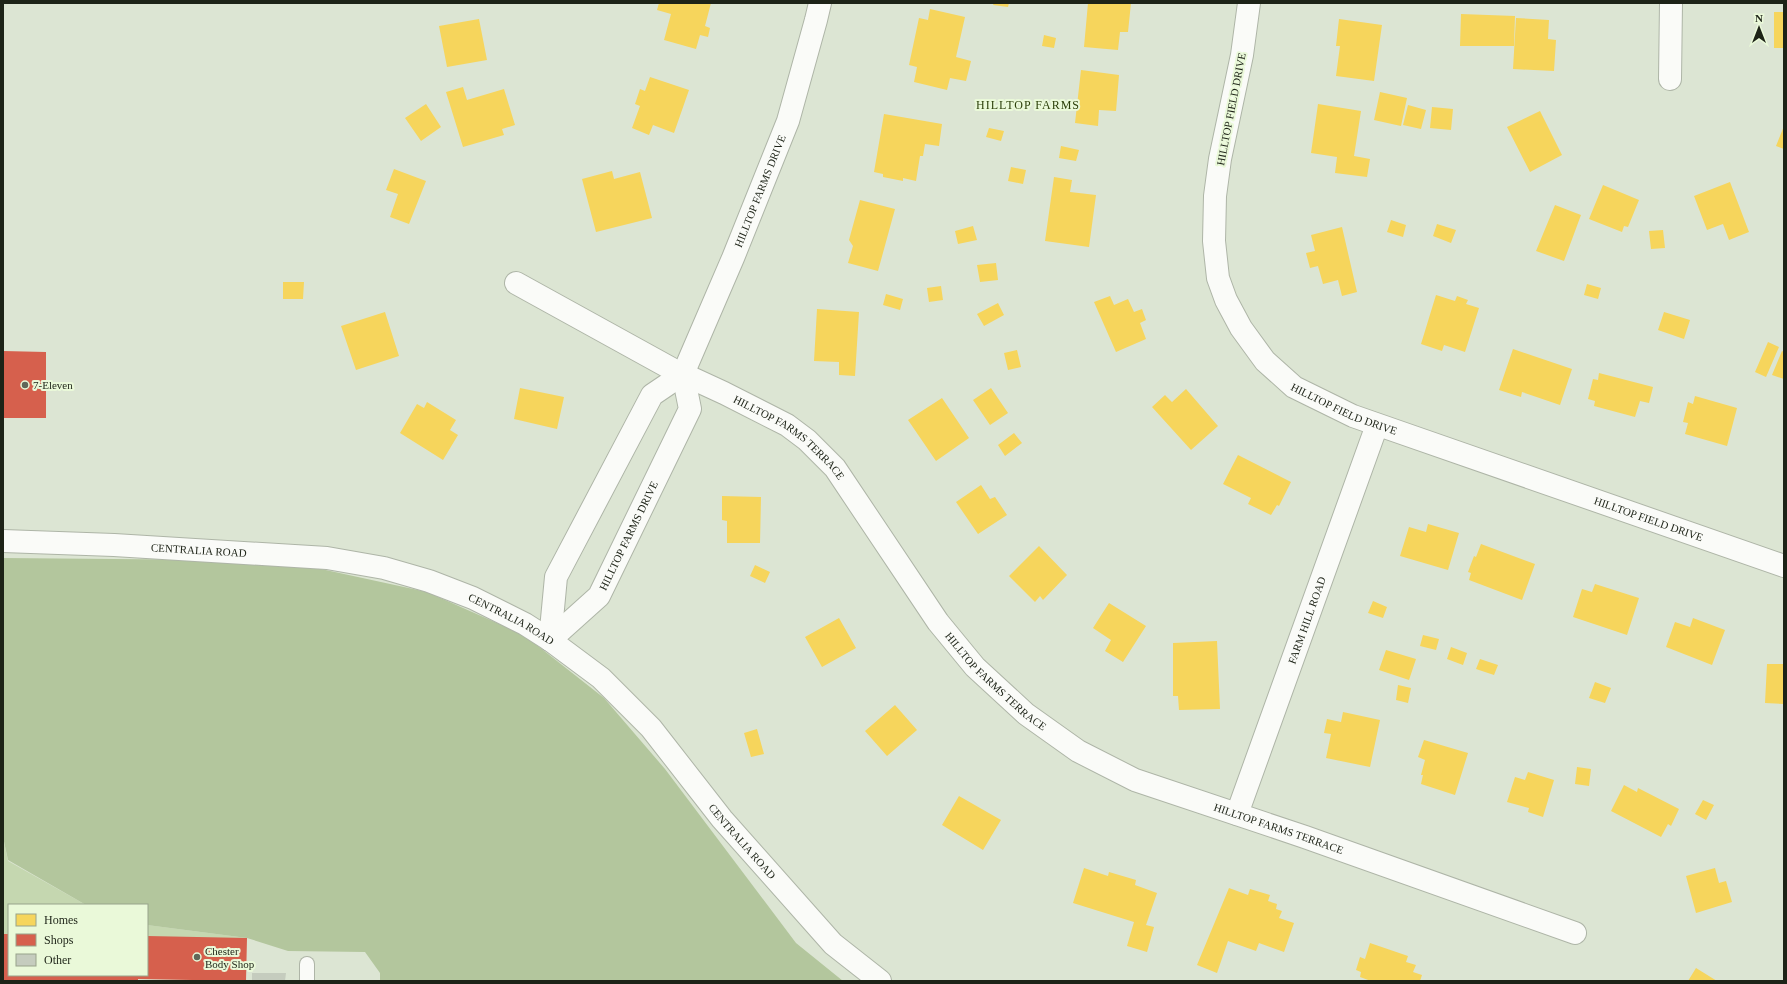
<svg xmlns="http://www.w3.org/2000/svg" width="1787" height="984" font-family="Georgia,serif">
	<rect width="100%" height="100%" fill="#dce5d3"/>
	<path fill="#c5d7b0" d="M3 837 8 861 86 905H9V940H3Z
		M147 925 247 938 147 939Z"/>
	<path fill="#b3c69d" d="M3 558 225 560 321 569 427 592 524 635 604 698 665 769 796 943 843 981H380V973L365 952 288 951 247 938 147 925V905H86L8 860 3 837Z"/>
	<path fill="#f6d55c" d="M659 3H711L705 26 710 28 708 37 700 35 696 49 664 40 671 14 657 10Z
		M994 3H1009L1008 7 993 5Z
		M1088 3H1131L1128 32H1120L1118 50 1084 47Z
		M930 9 965 17 956 57 971 61 966 81 950 78 947 90 914 82 917 67 909 65 919 18 928 20Z
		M1774 12H1784V48H1774Z
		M1461 14 1515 16 1514 46H1460Z
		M1516 18 1549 20 1548 39 1556 40 1554 71 1513 69Z
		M479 19 487 60 447 67 439 26Z
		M1339 19 1382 25 1374 81 1336 76 1340 46H1336Z
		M1044 35 1056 38 1054 48 1042 46Z
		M1081 70 1119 75 1116 111 1099 110 1098 126 1075 123Z
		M650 77 689 90 674 133 653 125 649 135 632 128 640 106 635 104 640 89 645 91Z
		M463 87 467 100 504 89 515 125 502 129 504 135 463 147 446 92Z
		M1380 92 1407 98 1401 126 1374 120Z
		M426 104 441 127 421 141 405 118Z
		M1318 104 1361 111 1354 156 1370 159 1367 177 1335 173 1337 157 1311 153Z
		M1408 105 1426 110 1421 129 1403 125Z
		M1432 107 1453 109 1451 130 1430 128Z
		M1540 111 1562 155 1530 172 1507 127Z
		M884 114 942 124 939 146 925 144 923 156H920L916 181 903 178V181L883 177V174L874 172Z
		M1784 126V149L1776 146Z
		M989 128 1004 131 1001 141 986 137Z
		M1061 146 1079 150 1076 161 1059 158Z
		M1011 167 1026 170 1023 184 1008 181Z
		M394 169 426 181 409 224 390 217 398 194 386 190Z
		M612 171 614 179 640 172 652 218 596 232 582 179Z
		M1054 177 1072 180 1070 192 1096 195 1089 247 1045 241Z
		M1730 182 1749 232 1729 240 1723 224 1707 230 1694 196Z
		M1603 185 1639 200 1628 227 1624 226 1622 232 1589 219Z
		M860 200 895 209 878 271 848 263 853 246 849 240Z
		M1555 205 1581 215 1564 261 1536 251Z
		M1391 220 1406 225 1403 237 1387 232Z
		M1437 224 1456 230 1451 243 1433 236Z
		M973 226 977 240 958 244 955 231Z
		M1342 227 1357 292 1342 296 1338 280 1323 284 1318 266 1310 268 1306 253 1315 251 1311 235Z
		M1663 230 1665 248 1651 249 1649 231Z
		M996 263 998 280 980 282 977 265Z
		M283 282H304L303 299H283Z
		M1587 284 1601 288 1598 299 1584 295Z
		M941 286 943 300 929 302 927 288Z
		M886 294 903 299 900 310 883 305Z
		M1436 295 1455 301 1457 296 1468 300 1466 304 1479 308 1465 352 1444 345 1442 351 1421 344Z
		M1110 296 1114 305 1128 299 1134 312 1142 309 1146 320 1140 323 1146 339 1116 352 1094 302Z
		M998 303 1004 315 984 326 977 314Z
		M817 309 859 312 855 376 839 375V362L814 361Z
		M385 312 399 356 356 370 341 326Z
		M1664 312 1690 320 1684 339 1658 330Z
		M1768 342 1779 347 1766 377 1755 372Z
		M1513 349 1572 369 1560 405 1522 392 1521 397 1499 390Z
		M1017 350 1021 367 1008 370 1004 353Z
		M1782 351 1784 352V379L1772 375Z
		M1599 373 1653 387 1649 403 1640 401 1635 417 1594 406 1595 401 1588 399 1593 379 1598 380Z
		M520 388 564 397 557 429 514 419Z
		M991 388 1008 413 990 425 973 400Z
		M1186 389 1218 426 1191 450 1152 407 1165 395 1172 402Z
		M1695 396 1737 408 1727 446 1685 434 1688 423 1683 422 1688 402 1693 404Z
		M942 398 969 438 936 461 908 420Z
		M427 402 456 420 450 430 458 435 443 460 400 433 417 404 424 408Z
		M1014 433 1022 443 1005 456 998 445Z
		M1238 455 1291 482 1279 506 1277 505 1271 515 1248 504 1251 498 1223 484Z
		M981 485 990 499 995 497 1007 515 978 534 956 502Z
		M722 496 761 497 760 543H727V521L722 520Z
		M1428 524 1459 533 1448 570 1400 556 1409 527 1426 532Z
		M1481 544 1535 564 1522 600 1469 580 1471 573 1468 572 1474 556 1476 557Z
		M1039 546 1067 575 1043 600 1040 596 1035 602 1009 576Z
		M755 565 770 572 765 583 750 576Z
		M1595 584 1639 598 1627 635 1573 617 1582 589 1592 592Z
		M1373 601 1387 607 1383 618 1368 613Z
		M1109 603 1146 626 1123 662 1105 651 1111 640 1093 628Z
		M839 618 856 648 822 667 805 637Z
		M1693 618 1725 630 1712 665 1666 647 1675 622 1690 627Z
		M1423 635 1439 639 1436 650 1420 646Z
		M1217 641 1220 709 1179 710 1178 696H1173V643Z
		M1451 647 1467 653 1463 665 1447 659Z
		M1386 650 1416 659 1409 680 1379 670Z
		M1480 659 1498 665 1494 675 1476 669Z
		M1767 664H1784V704L1765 703Z
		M1595 682 1611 688 1605 703 1589 698Z
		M1398 685 1411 688 1408 703 1396 700Z
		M895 705 917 730 887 756 865 731Z
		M1343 712 1380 720 1370 767 1326 758 1331 734 1324 733 1327 719 1341 722Z
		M757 729 764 754 751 757 744 733Z
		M1424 740 1468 753 1455 795 1421 784 1423 775H1421L1425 760 1418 757Z
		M1577 767 1591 769 1589 786 1575 784Z
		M1528 772 1554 780 1543 817 1528 812 1529 808 1507 802 1515 777 1525 780Z
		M1624 785 1637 792 1638 788 1679 809 1671 826 1668 824 1661 837 1611 811Z
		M959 796 1001 820 983 850 942 825Z
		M1703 800 1714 805 1706 820 1695 814Z
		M1084 868 1108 876 1109 872 1136 880 1135 885 1157 893 1146 925 1154 927 1147 952 1127 946 1134 922 1073 903Z
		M1715 868 1719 883 1726 881 1732 902 1696 913 1686 876Z
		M1229 888 1248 895 1250 889 1270 895 1268 901 1277 904 1276 909 1282 911 1279 918 1294 923 1284 952 1259 943 1256 951 1228 941 1217 973 1197 965Z
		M1370 943 1408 956 1406 962 1416 965 1413 972 1422 975 1420 981H1371L1360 977 1361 972 1356 970 1360 957 1365 959Z
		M1696 968 1717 981H1688Z"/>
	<path fill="#d6604d" d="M3 351 46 352V418H3Z
		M3 934H9V975H147V936L247 938 246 981 138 979V981H3Z"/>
	<path fill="#c5ccbe" d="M252 973H286L285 981H252Z"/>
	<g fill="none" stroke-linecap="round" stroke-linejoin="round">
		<g stroke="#aeb5a7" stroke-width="16">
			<path id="lane" d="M307 964V981"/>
		</g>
		<g stroke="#aeb5a7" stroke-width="24">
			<g id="street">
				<path id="s1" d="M1249 3 1242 55 1220 159 1215 196 1214 241 1218 278 1226 300 1241 328 1265 361 1294 387 1353 416 1784 566"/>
				<path d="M1670 79 1671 3"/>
				<path id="s2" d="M516 283 672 369 724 393 787 425 807 440 835 468 938 622 975 667 1026 714 1078 751 1135 780 1305 837 1575 933"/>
				<path id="s3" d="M550 640 599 596 690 409 683 374 733 258 788 121 816 20 820 3"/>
				<path d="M550 640 556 577 652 395 683 374"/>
				<path id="s4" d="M1237 814 1377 425"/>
			</g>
		</g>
		<g stroke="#aeb5a7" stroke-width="24">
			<g id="secondary">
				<path id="s5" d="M3 541 114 545 327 558 384 568 429 581 473 598 525 624 550 640 601 678 651 728 722 819 833 944 880 981"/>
			</g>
		</g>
		<use href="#lane" stroke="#fafbf8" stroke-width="14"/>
		<use href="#street" stroke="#fafbf8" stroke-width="22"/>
		<use href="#secondary" stroke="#fafbf8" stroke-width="22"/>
	</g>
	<g fill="#606759" stroke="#eaf9d9" stroke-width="1.5">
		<circle cx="25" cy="385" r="4"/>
		<circle cx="197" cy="957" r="4"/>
	</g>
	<g text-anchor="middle" stroke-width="4" stroke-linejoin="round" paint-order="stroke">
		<g font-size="11" fill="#1d2317" stroke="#eaf9d9">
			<text transform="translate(1231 109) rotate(-79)" y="4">HILLTOP FIELD DRIVE</text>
			<text dy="4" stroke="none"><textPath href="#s3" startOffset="508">HILLTOP FARMS DRIVE</textPath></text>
			<text dy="4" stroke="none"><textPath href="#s1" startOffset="468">HILLTOP FIELD DRIVE</textPath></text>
			<text dy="4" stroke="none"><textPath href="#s2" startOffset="315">HILLTOP FARMS TERRACE</textPath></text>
			<text dy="4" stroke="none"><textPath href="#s1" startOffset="792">HILLTOP FIELD DRIVE</textPath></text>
			<text dy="4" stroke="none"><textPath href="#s3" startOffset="133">HILLTOP FARMS DRIVE</textPath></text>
			<text dy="4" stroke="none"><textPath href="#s5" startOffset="196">CENTRALIA ROAD</textPath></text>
			<text dy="4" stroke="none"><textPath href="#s5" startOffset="520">CENTRALIA ROAD</textPath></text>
			<text dy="4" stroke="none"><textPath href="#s4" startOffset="206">FARM HILL ROAD</textPath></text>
			<text dy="4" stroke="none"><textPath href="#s2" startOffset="639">HILLTOP FARMS TERRACE</textPath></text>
			<text dy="4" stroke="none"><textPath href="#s2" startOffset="963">HILLTOP FARMS TERRACE</textPath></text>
			<text dy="4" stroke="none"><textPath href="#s5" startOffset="844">CENTRALIA ROAD</textPath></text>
		</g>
		<g font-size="11" fill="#1d2317" stroke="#eaf9d9" text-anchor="start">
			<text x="33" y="389">7-Eleven</text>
			<text x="205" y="955">Chester<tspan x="205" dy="13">Body Shop</tspan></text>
		</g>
		<g font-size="12" letter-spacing="1" fill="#2c400b" stroke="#eaf9d9">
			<text x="1028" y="109">HILLTOP FARMS</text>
		</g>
	</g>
	<rect width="1787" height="984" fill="none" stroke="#1d2317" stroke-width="8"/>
	<rect x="8" y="904" width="140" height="72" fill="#eaf9d9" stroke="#98a38b"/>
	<rect x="16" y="914" width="20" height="12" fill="#f6d55c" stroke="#98a38b"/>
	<text x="44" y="924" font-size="12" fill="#1d2317">Homes</text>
	<rect x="16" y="934" width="20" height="12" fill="#d6604d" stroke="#98a38b"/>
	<text x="44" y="944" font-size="12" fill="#1d2317">Shops</text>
	<rect x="16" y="954" width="20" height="12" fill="#c5ccbe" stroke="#98a38b"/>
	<text x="44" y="964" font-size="12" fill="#1d2317">Other</text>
	<g transform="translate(1759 28)" stroke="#eaf9d9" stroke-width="3" paint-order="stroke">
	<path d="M0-3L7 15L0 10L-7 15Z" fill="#1d2317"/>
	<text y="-6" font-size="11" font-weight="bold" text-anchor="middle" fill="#1d2317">N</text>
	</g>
</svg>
